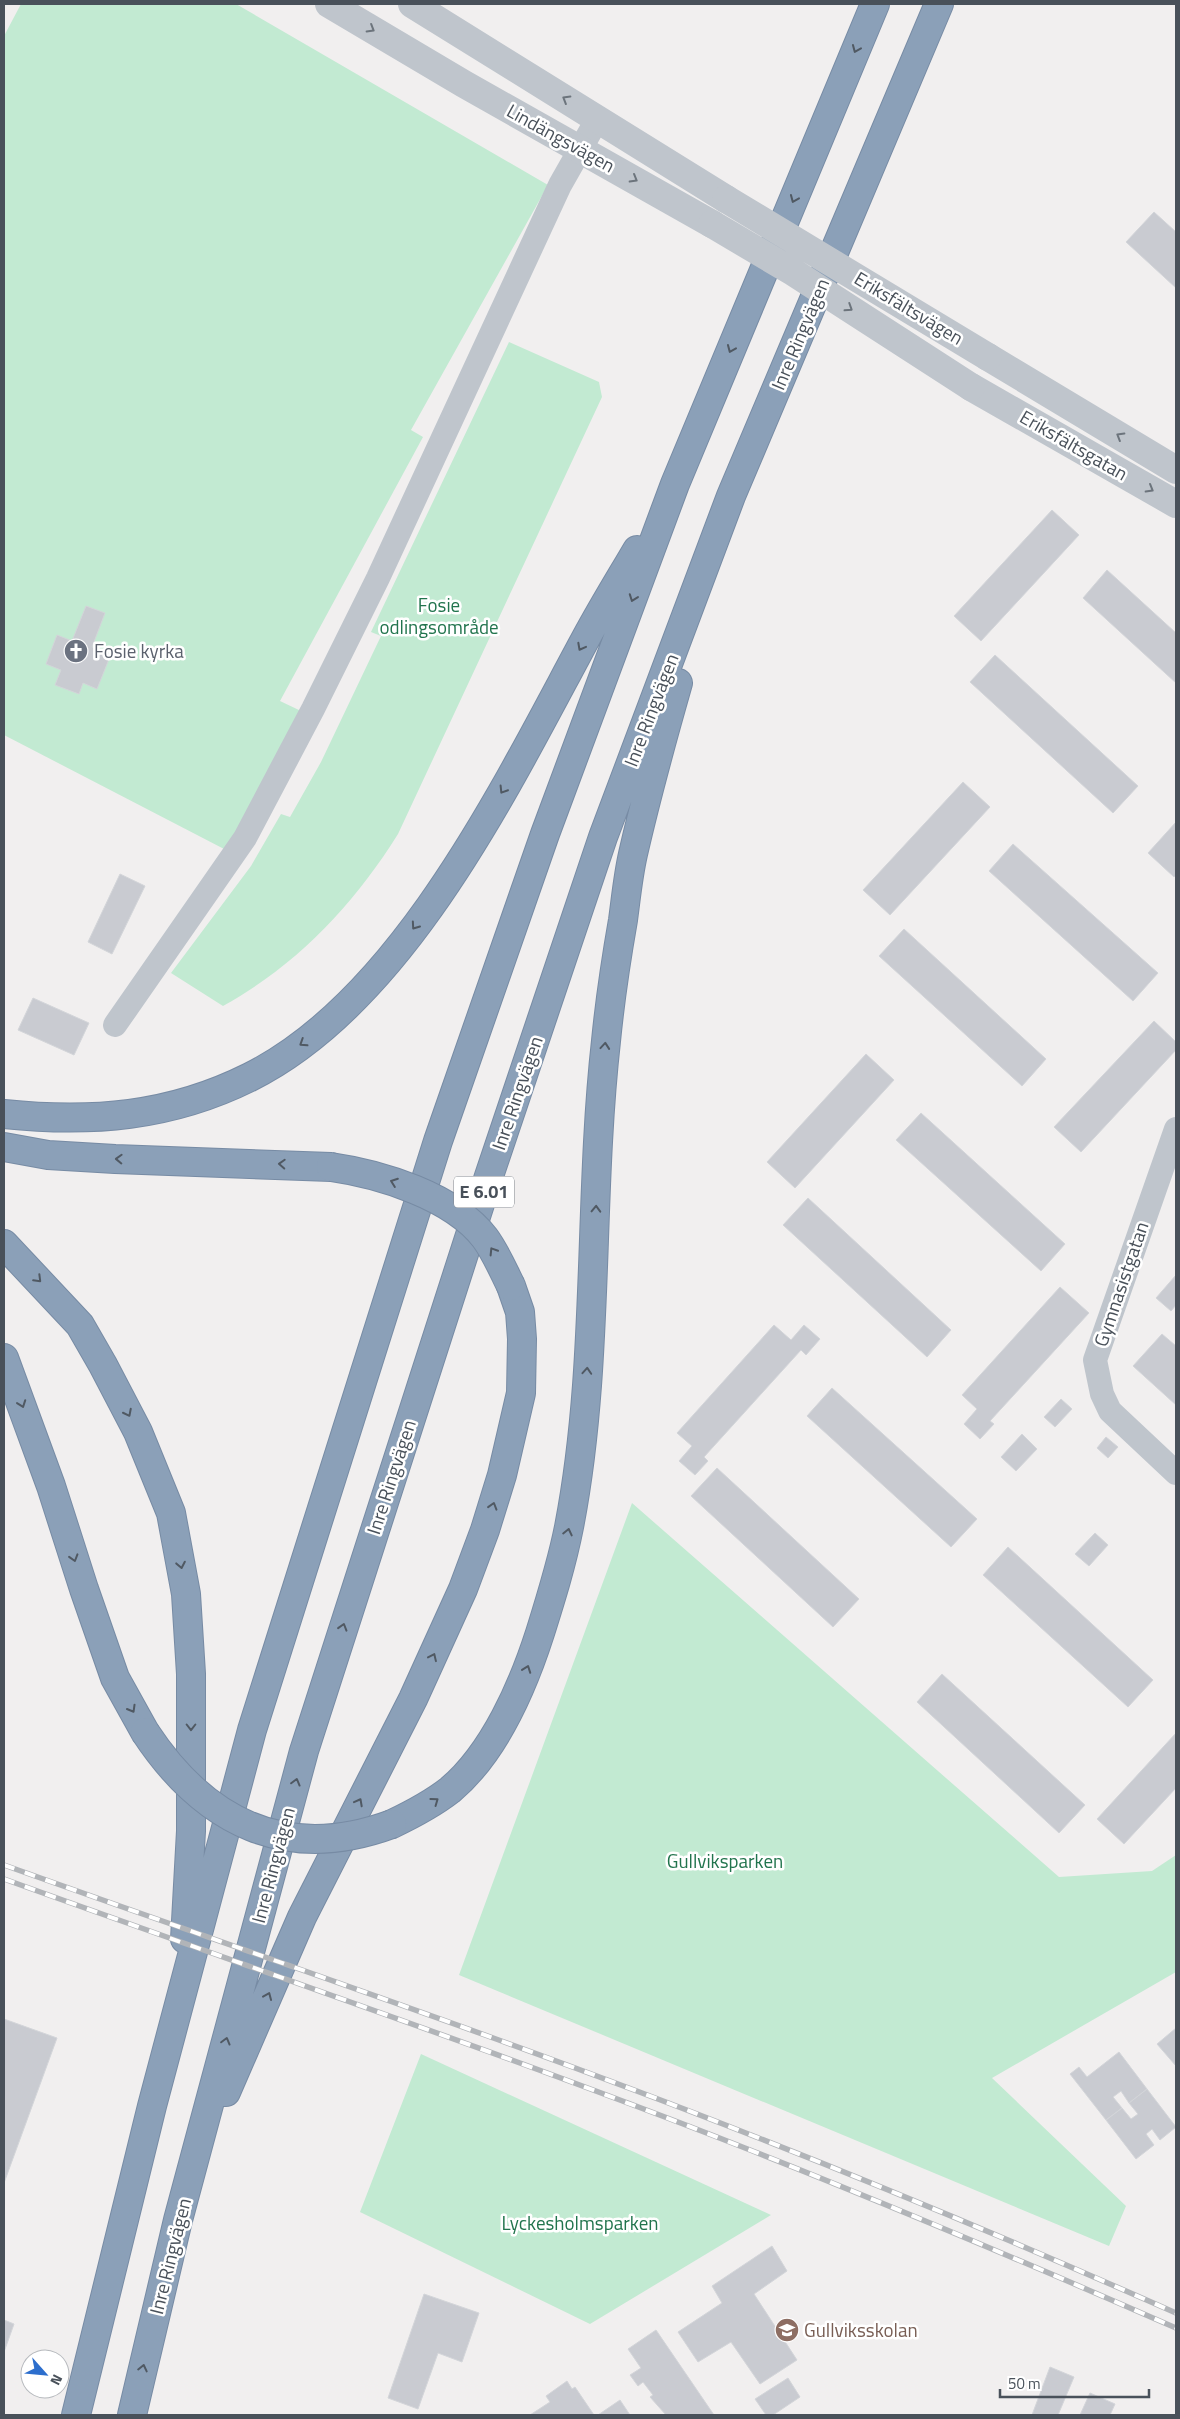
<svg xmlns="http://www.w3.org/2000/svg" width="1180" height="2419" font-family="'Titillium Web',sans-serif">
	<rect width="100%" height="100%" fill="#f1efef"/>
	<path fill="#c2ead2" d="M21 4H236L548 185 411 430 423 437 280 701 301 711 226 850 4 735V36Z
		M509 342 599 382 602 397 398 834C353 906 297 965 223 1006L171 973 251 866 281 814 290 817 321 762 381 636 371 632Z
		M632 1503 1059 1877 1152 1871 1176 1855V1972L992 2078 1126 2206 1109 2246 459 1975Z
		M421 2054 771 2215 590 2324 360 2212Z"/>
	<path fill="#c9cbd1" stroke="#d3d5d9" d="M1154 212 1176 232V288L1126 242Z
		M1052 510 1079 535 981 641 954 616Z
		M1107 570 1176 633V683L1083 598Z
		M86 606 105 613 92 647 111 654 97 689 83 683 79 694 55 685 61 670 46 664 57 635 72 641Z
		M995 655 1138 786 1113 813 970 682Z
		M963 782 990 807 890 915 863 890Z
		M1176 822V875L1174 877 1148 853Z
		M1013 844 1158 973 1133 1001 989 871Z
		M120 874 145 886 112 954 88 942Z
		M904 929 1046 1059 1022 1086 879 956Z
		M33 998 89 1023 74 1055 18 1030Z
		M1154 1021 1176 1042V1050L1081 1152 1054 1127Z
		M866 1054 894 1080 795 1188 767 1162Z
		M921 1113 1065 1244 1041 1271 896 1140Z
		M808 1198 951 1330 927 1357 783 1225Z
		M1176 1275V1305L1171 1311 1156 1298Z
		M1060 1287 1089 1313 990 1421 994 1424 980 1439 964 1424 977 1409 962 1395Z
		M774 1325 791 1340 804 1325 820 1339 806 1355 801 1350 704 1457 708 1461 695 1475 679 1461 692 1446 677 1433Z
		M1162 1334 1176 1346V1405L1133 1366Z
		M832 1388 977 1519 951 1547 807 1416Z
		M1061 1399 1072 1409 1055 1427 1044 1417Z
		M1022 1434 1037 1449 1016 1471 1001 1457Z
		M1106 1437 1118 1447 1108 1458 1097 1448Z
		M717 1468 859 1599 833 1627 691 1496Z
		M1095 1533 1108 1545 1089 1566 1075 1554Z
		M1008 1547 1153 1680 1128 1707 983 1575Z
		M942 1674 1085 1805 1059 1833 917 1702Z
		M1176 1733V1788L1124 1844 1097 1819Z
		M4 2019 57 2038 4 2183Z
		M1176 2028V2066L1157 2044Z
		M1119 2052 1147 2089 1129 2103 1121 2091 1113 2097 1122 2108 1106 2120 1070 2074 1079 2067 1087 2077Z
		M1147 2089 1176 2127 1160 2140 1152 2129 1146 2134 1154 2145 1136 2159 1106 2120 1122 2108 1131 2119 1138 2114 1129 2103Z
		M772 2246 787 2271 754 2294 797 2360 760 2384 731 2342 698 2362 678 2332 722 2303 712 2286Z
		M424 2294 479 2313 462 2362 438 2353 418 2409 388 2398Z
		M4 2320 14 2324 4 2352Z
		M656 2330 714 2415H666L650 2397 653 2395 643 2382 638 2386 630 2375 641 2368 628 2349Z
		M1050 2367 1074 2377 1058 2415H1032Z
		M788 2378 800 2397 773 2415H766L755 2399Z
		M567 2381 572 2389 575 2387 594 2415H530L550 2402 546 2396Z
		M1090 2393 1115 2404 1110 2415H1080Z
		M620 2400 630 2415H598Z"/>
	<g fill="none" stroke-linecap="round" stroke-linejoin="round">
		<g stroke="#778ba4" stroke-width="30">
			<path id="motorway" d="M4 1114C91 1123 170 1117 250 1077 404 1000 507 784 586 638 602 608 620 579 637 550
				M4 1147 48 1155 115 1159 331 1167
				M4 1244 80 1325 103 1365 138 1432 171 1513 186 1594 191 1674V1831L185 1939
				M4 1358 51 1486 84 1589 115 1678 145 1732
				M392 1824C413 1814 432 1804 450 1790 494 1753 523 1686 540 1633 551 1598 562 1563 569 1527 600 1367 588 1202 606 1041 610 1000 616 960 623 920 626 898 628 876 633 854 646 797 662 739 678 683
				M226 2092 302 1917 413 1699 463 1589 485 1530 502 1475 521 1393 522 1339 520 1312 511 1286
				M76 2415 152 2106 252 1730 438 1141 545 834 675 484 875 4
				M132 2415 178 2220 304 1751 489 1176 603 837 731 496 939 4"/>
		</g>
		<path stroke="#bfc5cc" stroke-width="24" d="M115 1025 245 838 313 709 378 578 560 185 598 118
			M1176 1129 1095 1360 1102 1394 1110 1411 1176 1473"/>
		<path stroke="#bfc5cc" stroke-width="28" d="M329 4 464 84 712 224
			M412 4 726 199
			M988 357 1176 470
			M971 387 1176 504"/>
		<use href="#motorway" stroke="#8ba0b8" stroke-width="28"/>
		<g stroke="#b1b4b8" stroke-width="5.5">
			<path id="rail" d="M4 1865C253 1954 505 2038 751 2135 894 2191 1036 2251 1176 2313
				M4 1879C251 1968 500 2052 745 2148 890 2205 1034 2266 1176 2328"/>
		</g>
		<use href="#rail" stroke="#fff" stroke-width="4" stroke-dasharray="11" stroke-linecap="butt"/>
		<g stroke="#778ba4" stroke-width="30" stroke-linecap="butt">
			<path id="motorway-bridge" d="M331 1167C380 1174 453 1196 485 1238 496 1253 503 1270 511 1286
				M145 1732C205 1823 287 1863 392 1824"/>
		</g>
		<path stroke="#bfc5cc" stroke-width="28" d="M726 199 988 357
			M712 224 793 272 971 387"/>
		<use href="#motorway-bridge" stroke="#8ba0b8" stroke-width="28"/>
	</g>
	<defs><path id="oneway-chevron" d="M-2-3.5L2.5 0L-2 3.5" fill="none" stroke-width="1.6" stroke-linecap="round" stroke-linejoin="round" transform="scale(1.25)"/></defs>
	<g stroke="#6c747c">
		<use href="#oneway-chevron" transform="translate(371 29) rotate(31)"/>
		<use href="#oneway-chevron" transform="translate(566 99) rotate(-149)"/>
		<use href="#oneway-chevron" transform="translate(634 179) rotate(30)"/>
		<use href="#oneway-chevron" transform="translate(849 308) rotate(33)"/>
		<use href="#oneway-chevron" transform="translate(1120 436) rotate(-149)"/>
		<use href="#oneway-chevron" transform="translate(1150 489) rotate(30)"/>
	</g>
	<g stroke="#505963">
		<use href="#oneway-chevron" transform="translate(856 49) rotate(113)"/>
		<use href="#oneway-chevron" transform="translate(794 199) rotate(113)"/>
		<use href="#oneway-chevron" transform="translate(731 349) rotate(113)"/>
		<use href="#oneway-chevron" transform="translate(633 598) rotate(110)"/>
		<use href="#oneway-chevron" transform="translate(581 647) rotate(118)"/>
		<use href="#oneway-chevron" transform="translate(503 790) rotate(122)"/>
		<use href="#oneway-chevron" transform="translate(415 926) rotate(125)"/>
		<use href="#oneway-chevron" transform="translate(303 1043) rotate(147)"/>
		<use href="#oneway-chevron" transform="translate(605 1046) rotate(-85)"/>
		<use href="#oneway-chevron" transform="translate(119 1159) rotate(-178)"/>
		<use href="#oneway-chevron" transform="translate(282 1164) rotate(-177)"/>
		<use href="#oneway-chevron" transform="translate(394 1182) rotate(-160)"/>
		<use href="#oneway-chevron" transform="translate(596 1209) rotate(-88)"/>
		<use href="#oneway-chevron" transform="translate(493 1251) rotate(-122)"/>
		<use href="#oneway-chevron" transform="translate(38 1279) rotate(45)"/>
		<use href="#oneway-chevron" transform="translate(587 1371) rotate(-86)"/>
		<use href="#oneway-chevron" transform="translate(22 1404) rotate(70)"/>
		<use href="#oneway-chevron" transform="translate(128 1413) rotate(63)"/>
		<use href="#oneway-chevron" transform="translate(493 1506) rotate(-73)"/>
		<use href="#oneway-chevron" transform="translate(568 1532) rotate(-77)"/>
		<use href="#oneway-chevron" transform="translate(74 1558) rotate(73)"/>
		<use href="#oneway-chevron" transform="translate(181 1565) rotate(79)"/>
		<use href="#oneway-chevron" transform="translate(343 1627) rotate(-73)"/>
		<use href="#oneway-chevron" transform="translate(433 1657) rotate(-65)"/>
		<use href="#oneway-chevron" transform="translate(527 1669) rotate(-70)"/>
		<use href="#oneway-chevron" transform="translate(132 1709) rotate(60)"/>
		<use href="#oneway-chevron" transform="translate(191 1727) rotate(90)"/>
		<use href="#oneway-chevron" transform="translate(296 1782) rotate(-75)"/>
		<use href="#oneway-chevron" transform="translate(435 1801) rotate(-36)"/>
		<use href="#oneway-chevron" transform="translate(359 1802) rotate(-62)"/>
		<use href="#oneway-chevron" transform="translate(268 1996) rotate(-67)"/>
		<use href="#oneway-chevron" transform="translate(226 2041) rotate(-75)"/>
		<use href="#oneway-chevron" transform="translate(143 2368) rotate(-77)"/>
	</g>
	<defs>
		<g id="church-disc" transform="scale(1.25)"><circle r="9.5" fill="#6b7280" stroke="#fff"/><path d="M-1.2-6h2.4v3.5h3.3v2.4h-3.3V6h-2.4V-.1h-3.3v-2.4h3.3Z" fill="#fff"/></g>
		<g id="school-disc" transform="scale(1.25)"><circle r="9.5" fill="#8d6e63" stroke="#fff"/><path d="M0-5L7-2L0 1L-7-2ZM-4 1L0 2.5L4 1V4Q0 6-4 4Z" fill="#fff"/></g>
	</defs>
	<g fill-rule="evenodd">
		<use href="#church-disc" x="76" y="651"/>
		<use href="#school-disc" x="787" y="2330"/>
	</g>
	<g text-anchor="middle" stroke-width="5" stroke-linejoin="round" paint-order="stroke">
		<rect fill="#fff" stroke="#80858c" stroke-width="1" x="454" y="1176.5" width="60" height="31" rx="4"/>
		<g font-size="18" font-weight="bold" fill="#49515a">
			<text x="484" y="1198">E 6.01</text>
		</g>
		<g font-size="19" fill="#49515a" stroke="#fff">
			<text transform="translate(561 138) rotate(29)" y="7">Lindängsvägen</text>
			<text transform="translate(909 308) rotate(31)" y="7">Eriksfältsvägen</text>
			<text transform="translate(800 334) rotate(-67)" y="7">Inre Ringvägen</text>
			<text transform="translate(1074 445) rotate(30)" y="7">Eriksfältsgatan</text>
			<text transform="translate(651 710) rotate(-69)" y="7">Inre Ringvägen</text>
			<text transform="translate(517 1093) rotate(-71)" y="7">Inre Ringvägen</text>
			<text transform="translate(1121 1284) rotate(-71)" y="7">Gymnasistgatan</text>
			<text transform="translate(391 1477) rotate(-72)" y="7">Inre Ringvägen</text>
			<text transform="translate(273 1865) rotate(-75)" y="7">Inre Ringvägen</text>
			<text transform="translate(170 2256) rotate(-76)" y="7">Inre Ringvägen</text>
		</g>
		<g font-size="19" fill="#21744d" stroke="#fff">
			<text x="439" y="612">Fosie<tspan x="439" dy="22">odlingsområde</tspan></text>
			<text x="725" y="1868">Gullviksparken</text>
			<text x="580" y="2230">Lyckesholmsparken</text>
		</g>
		<g font-size="19" fill="#5b616d" stroke="#fff" text-anchor="start">
			<text x="94" y="658">Fosie kyrka</text>
		</g>
		<g font-size="19" fill="#785e54" stroke="#fff" text-anchor="start">
			<text x="804" y="2337">Gullviksskolan</text>
		</g>
	</g>
	<rect width="1180" height="2419" fill="none" stroke="#49515a" stroke-width="10"/>
	<g transform="translate(45 2374) rotate(117)"><circle r="24" fill="#ffffff" stroke="#b6b9bd"/>
	<path d="M0-4L9 19L0 12L-9 19Z" fill="#2c6ecd"/>
	<text y="-8" font-size="14" font-weight="bold" text-anchor="middle" fill="#49515a">N</text>
	</g>
	<path d="M1000 2389v8h149v-8" fill="none" stroke="#49515a" stroke-width="2.5"/>
	<text x="1008" y="2389" font-size="15" fill="#49515a" stroke="#ffffff" stroke-width="4" paint-order="stroke">50 m</text>
</svg>
